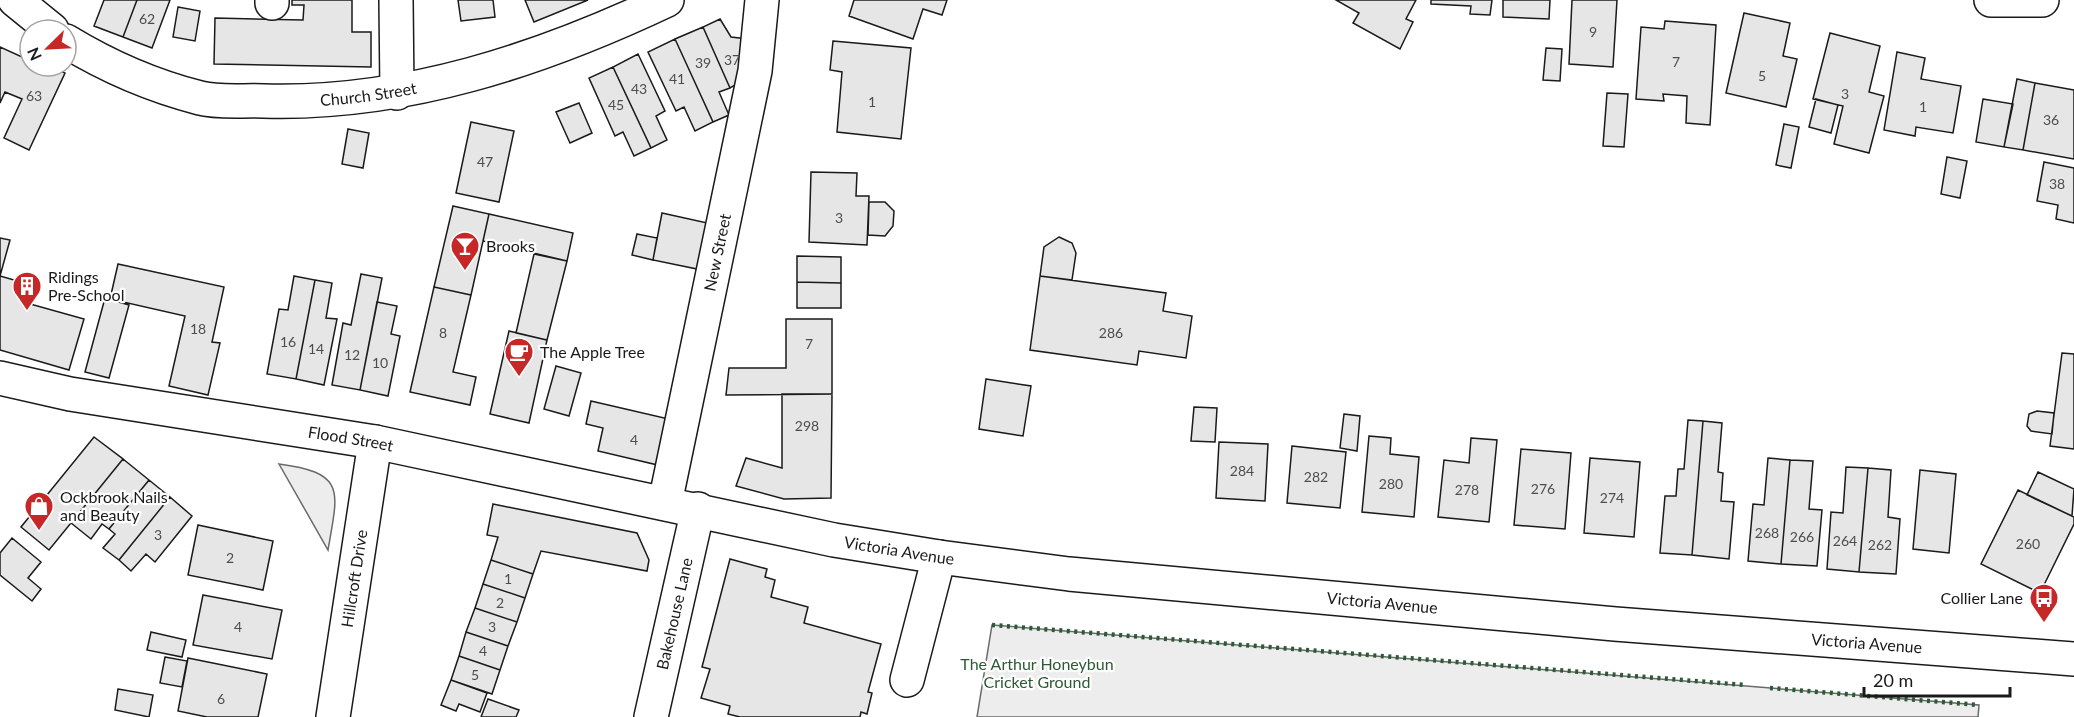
<svg xmlns="http://www.w3.org/2000/svg" width="2074" height="717" font-family="Lato,sans-serif">
	<rect width="100%" height="100%" fill="#fff"/>
	<path fill="#ededed" stroke="#6a6a6a" stroke-width="1.5" d="M279 464C347 473 338 491 328 550Z
		M992 625 1979 705 1978 717H977Z"/>
	<path fill="#e6e6e6" stroke="#1a1a1a" stroke-width="1.5" d="M104 0H137L123 37 94 26Z
		M137 0H170L152 48 123 37Z
		M292 0H352V32H371V67L214 64 215 18 303 20 304 5H292Z
		M458 0H493L495 17 461 21Z
		M525 0H588L534 22Z
		M854 0H947L942 15 923 9 913 39 849 16Z
		M1336 0H1416L1406 19 1413 22 1400 49 1353 23 1359 13Z
		M1431 0H1492L1490 15 1470 14 1471 6 1431 4Z
		M1503 0H1550L1549 19 1503 17Z
		M1572 0H1617L1613 67 1569 64Z
		M178 7 200 11 195 41 173 37Z
		M1744 13 1790 23 1783 56 1797 59 1786 107 1726 93Z
		M720 19 731 37 748 39 744 80 730 88 703 27Z
		M1665 21 1716 25 1710 125 1686 123 1687 96 1663 94 1664 101 1636 99 1641 27 1664 29Z
		M703 27 730 88 719 92 729 115 713 122 675 39Z
		M1830 33 1880 46 1869 92 1884 96 1869 153 1834 144 1843 106 1813 99Z
		M675 39 713 122 695 131 684 107 676 111 648 52Z
		M833 41 911 48 901 139 837 132 842 72 830 70Z
		M0 47 24 58 25 54 30 57V66H50L65 73 29 150 4 138 22 99 5 92 0 103Z
		M1546 48 1562 49 1560 81 1543 80Z
		M1897 52 1925 58 1921 79 1961 86 1953 133 1916 127 1915 136 1884 130Z
		M638 54 665 111 656 116 667 140 651 148 613 67Z
		M613 67 651 148 634 156 623 132 615 136 589 78Z
		M2017 79 2035 83 2023 150 2004 147Z
		M2035 83 2074 90V159L2023 150Z
		M1607 93 1628 94 1624 147 1603 146Z
		M1816 99 1838 105 1831 133 1809 127Z
		M1983 99 2013 104 2004 147 1976 142Z
		M579 103 592 133 570 143 556 112Z
		M471 122 514 131 499 202 456 193Z
		M1784 124 1799 127 1791 168 1776 165Z
		M348 129 369 133 363 168 342 164Z
		M1947 157 1967 161 1960 198 1941 194Z
		M2044 162 2074 168V223L2056 219 2058 205 2037 201Z
		M811 172 857 173 856 196H869L867 245 809 242Z
		M869 202H885L894 211 893 226 885 236 868 235Z
		M453 206 489 214 471 295 434 287Z
		M662 213 712 224 702 270 653 260Z
		M489 214 573 233 567 261 483 241Z
		M637 234 657 238 653 260 632 255Z
		M1059 237 1072 243 1076 253 1072 280 1040 276 1044 247Z
		M0 238 10 240 0 276 28 284 23 302 84 319 69 370 0 350Z
		M534 254 567 261 547 340 516 333Z
		M797 256 841 257V283L797 282Z
		M118 264 224 287 212 342 220 343 208 395 169 386 185 316 110 299Z
		M361 274 382 278 360 390 332 385 343 323 351 325Z
		M294 276 315 280 296 379 267 374 279 309 288 310Z
		M1040 276 1166 293 1163 311 1192 316 1186 358 1139 351 1137 365 1030 350Z
		M315 280 332 283 326 318 337 319 324 385 296 379Z
		M797 282 841 283V308H797Z
		M434 287 471 295 453 372 476 377 470 405 410 392Z
		M105 298 129 305 109 378 85 372Z
		M377 302 397 306 391 334 400 336 388 396 360 390Z
		M786 319H832V394L726 395 729 368H786Z
		M509 331 547 340 529 423 490 414Z
		M2062 353 2074 354V449L2050 446Z
		M556 366 581 373 569 416 544 409Z
		M986 379 1031 386 1023 436 979 429Z
		M782 394H832L831 498 784 499 736 486 746 458 782 468Z
		M591 401 673 420 662 466 598 451 603 428 586 424Z
		M1194 407 1217 408 1215 442 1191 441Z
		M2037 411 2054 413 2052 434 2031 431 2027 426 2029 414Z
		M1344 414 1360 416 1357 451 1340 448Z
		M1688 420 1703 421 1692 555 1660 553 1665 496H1676L1678 469H1684Z
		M1703 421 1722 423 1718 472 1723 473 1721 501 1734 502 1729 559 1692 555Z
		M1369 436 1391 438 1390 454 1419 457 1414 517 1362 512Z
		M94 437 123 459 49 550 21 527Z
		M1471 438 1497 440 1489 522 1438 517 1444 460 1469 463Z
		M1219 442 1268 444 1265 501 1216 498Z
		M1292 446 1346 452 1340 508 1287 503Z
		M1521 449 1571 453 1565 529 1514 525Z
		M1590 458 1640 462 1634 537 1584 533Z
		M1768 458 1790 460 1781 564 1748 561 1753 504 1764 505Z
		M123 459 149 480 109 529 102 524 91 539 71 523Z
		M1790 460 1813 461 1809 509 1822 510 1817 566 1781 564Z
		M1846 467 1868 468 1859 572 1827 569 1831 512 1843 513Z
		M1868 468 1891 470 1888 517 1900 519 1896 574 1859 572Z
		M1920 470 1956 474 1949 553 1913 549Z
		M2038 472 2074 489 2072 516 2027 495Z
		M149 480 170 497 119 560 103 548 115 534 109 529Z
		M2018 490 2074 517V524L2040 593 1981 564Z
		M170 497 192 516 155 562 146 554 131 571 119 560Z
		M493 504 637 533 649 560 647 571 541 551 533 574 491 560 498 537 487 535Z
		M198 525 273 541 263 590 188 575Z
		M12 538 41 562 28 578 41 589 32 601 0 575V553Z
		M730 559 767 569 765 577 775 580 771 597 808 607 804 623 881 644 868 692 872 693 867 714 861 712 860 717H740L728 714 730 706 701 698 710 669 702 667Z
		M491 560 533 574 525 598 483 584Z
		M483 584 525 598 517 622 475 608Z
		M203 595 282 610 272 659 193 645Z
		M475 608 517 622 508 646 466 632Z
		M151 632 186 640 182 657 147 650Z
		M466 632 508 646 500 670 459 656Z
		M459 656 500 670 492 694 451 680Z
		M165 657 187 661 182 687 160 683Z
		M188 658 267 674 258 717H207L178 711Z
		M451 680 487 693 480 712 459 704 456 711 441 705Z
		M118 689 153 695 149 717 115 710Z
		M488 699 519 710 516 717H481Z"/>
	<g fill="none" stroke-linecap="round" stroke-linejoin="round">
		<g stroke="#1a1a1a" stroke-width="36">
			<g id="minor">
				<path d="M15 0 52 30"/>
				<path d="M396 0 397 93"/>
				<path d="M1991 0H2042"/>
				<path d="M272 3V0"/>
				<path id="s1" d="M66 41C107 66 153 86 200 98 219 103 244 100 264 101 405 105 540 60 667 0"/>
				<path id="s2" d="M0 378 70 394 375 442 834 540 939 557 1069 574 1615 624 2074 659"/>
				<path id="s3" d="M665 503 755 71 762 0"/>
				<path d="M907 680 939 557"/>
				<path id="s4" d="M333 717 375 442"/>
				<path id="s5" d="M651 717 698 509"/>
			</g>
		</g>
		<use href="#minor" stroke="#fff" stroke-width="33"/>
		<path stroke="#2b5a34" stroke-width="4.5" stroke-dasharray="3 4.5" stroke-linecap="butt" d="M992 625 1745 685
			M1770 688 1979 705"/>
	</g>
	<defs>
		<g id="bar-pin" transform="scale(1.5)"><path d="M0 17L-7.5 6A9.5 9.5 0 1 1 7.5 6Z" fill="#c62828" stroke="#fff"/><path d="M-6-5H6L.8 .8V4.5H3.5V6h-7V4.5H-.8V.8Z" fill="#fff"/></g>
		<g id="building-pin" transform="scale(1.5)"><path d="M0 17L-7.5 6A9.5 9.5 0 1 1 7.5 6Z" fill="#c62828" stroke="#fff"/><path d="M-4-6H4V6H1V3H-1V6H-4ZM-2.5-4.3h1.7v1.8h-1.7ZM.8-4.3h1.7v1.8H.8ZM-2.5-1h1.7V.8h-1.7ZM.8-1h1.7V.8H.8Z" fill="#fff"/></g>
		<g id="cafe-pin" transform="scale(1.5)"><path d="M0 17L-7.5 6A9.5 9.5 0 1 1 7.5 6Z" fill="#c62828" stroke="#fff"/><path d="M-5.5-4.5H6V0H3Q3 3.5 0 3.5H-2.5Q-5.5 3.5-5.5 0ZM3-3.2v2h1.7v-2ZM-6 4.5H4V6H-6Z" fill="#fff"/></g>
		<g id="shop-pin" transform="scale(1.5)"><path d="M0 17L-7.5 6A9.5 9.5 0 1 1 7.5 6Z" fill="#c62828" stroke="#fff"/><path d="M-5-2.5h2.3a2.7 3.5 0 0 1 5.4 0H5L5.5 6h-11ZM-1.5-2.5h3a1.5 2.3 0 0 0-3 0Z" fill="#fff"/></g>
		<g id="bus-pin" transform="scale(1.5)"><path d="M0 17L-7.5 6A9.5 9.5 0 1 1 7.5 6Z" fill="#c62828" stroke="#fff"/><path d="M-5-6H5V4H4V6H2V4H-2V6H-4V4H-5ZM-3.5-4V0h7V-4ZM-3.5 1.2v1.5H-2V1.2ZM2 1.2v1.5H3.5V1.2Z" fill="#fff"/></g>
	</defs>
	<g fill-rule="evenodd">
		<use href="#bar-pin" x="465" y="246"/>
		<use href="#building-pin" x="27" y="286"/>
		<use href="#cafe-pin" x="519" y="352"/>
		<use href="#shop-pin" x="39" y="506"/>
		<use href="#bus-pin" x="2044" y="598"/>
	</g>
	<g text-anchor="middle" stroke-width="4.5" stroke-linejoin="round" paint-order="stroke">
		<g font-size="14" fill="#4d4d4d">
			<text x="147" y="24">62</text>
			<text x="1593" y="37">9</text>
			<text x="732" y="65">37</text>
			<text x="1676" y="67">7</text>
			<text x="703" y="68">39</text>
			<text x="1762" y="81">5</text>
			<text x="677" y="84">41</text>
			<text x="639" y="94">43</text>
			<text x="1845" y="99">3</text>
			<text x="34" y="101">63</text>
			<text x="872" y="107">1</text>
			<text x="616" y="110">45</text>
			<text x="1923" y="112">1</text>
			<text x="2051" y="125">36</text>
			<text x="485" y="167">47</text>
			<text x="2057" y="189">38</text>
			<text x="839" y="223">3</text>
			<text x="198" y="334">18</text>
			<text x="443" y="338">8</text>
			<text x="1111" y="338">286</text>
			<text x="288" y="347">16</text>
			<text x="809" y="349">7</text>
			<text x="316" y="354">14</text>
			<text x="352" y="360">12</text>
			<text x="380" y="368">10</text>
			<text x="807" y="431">298</text>
			<text x="634" y="445">4</text>
			<text x="1242" y="476">284</text>
			<text x="1316" y="482">282</text>
			<text x="1391" y="489">280</text>
			<text x="1543" y="494">276</text>
			<text x="1467" y="495">278</text>
			<text x="1612" y="503">274</text>
			<text x="1767" y="538">268</text>
			<text x="158" y="540">3</text>
			<text x="1802" y="542">266</text>
			<text x="1845" y="546">264</text>
			<text x="2028" y="549">260</text>
			<text x="1880" y="550">262</text>
			<text x="230" y="563">2</text>
			<text x="508" y="584">1</text>
			<text x="500" y="608">2</text>
			<text x="238" y="632">4</text>
			<text x="492" y="632">3</text>
			<text x="483" y="656">4</text>
			<text x="475" y="680">5</text>
			<text x="221" y="704">6</text>
		</g>
		<g font-size="16" fill="#1a1a1a" stroke="#fff">
			<text dy="6" stroke="none"><textPath href="#s1" startOffset="315">Church Street</textPath></text>
			<text dy="6" stroke="none"><textPath href="#s3" startOffset="256">New Street</textPath></text>
			<text dy="6" stroke="none"><textPath href="#s2" startOffset="356">Flood Street</textPath></text>
			<text dy="6" stroke="none"><textPath href="#s2" startOffset="916">Victoria Avenue</textPath></text>
			<text dy="6" stroke="none"><textPath href="#s4" startOffset="140">Hillcroft Drive</textPath></text>
			<text dy="6" stroke="none"><textPath href="#s2" startOffset="1402">Victoria Avenue</textPath></text>
			<text dy="6" stroke="none"><textPath href="#s5" startOffset="106">Bakehouse Lane</textPath></text>
			<text dy="6" stroke="none"><textPath href="#s2" startOffset="1888">Victoria Avenue</textPath></text>
		</g>
		<g font-size="16" fill="#1a1a1a" stroke="#fff" text-anchor="start">
			<text x="486" y="252">Brooks</text>
			<text x="48" y="283">Ridings<tspan x="48" dy="18">Pre-School</tspan></text>
			<text x="540" y="358">The Apple Tree</text>
			<text x="60" y="503">Ockbrook Nails<tspan x="60" dy="18">and Beauty</tspan></text>
			<text x="2023" y="604" text-anchor="end">Collier Lane</text>
		</g>
		<g font-size="16" fill="#2b5a34" stroke="#fff">
			<text x="1037" y="670">The Arthur Honeybun<tspan x="1037" dy="18">Cricket Ground</tspan></text>
		</g>
	</g>
	<g transform="translate(48 48) rotate(246)"><circle r="28" fill="#ffffff" stroke="#a3a3a3" stroke-width="1.5"/>
	<path d="M0-4.5L10 22L0 15L-10 22Z" fill="#c62828"/>
	<text y="-9" font-size="16" font-weight="bold" text-anchor="middle" fill="#1a1a1a">N</text>
	</g>
	<path d="M1864 687v9h146v-9" fill="none" stroke="#1a1a1a" stroke-width="3"/>
	<text x="1873" y="687" font-size="18" fill="#1a1a1a" stroke="#ffffff" stroke-width="4.5" paint-order="stroke">20 m</text>
</svg>
